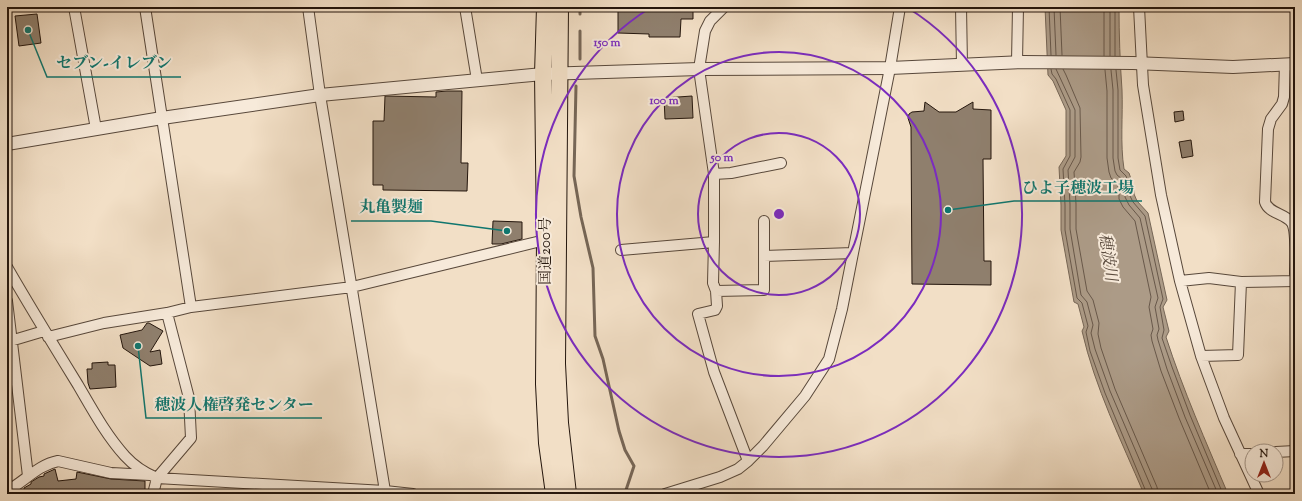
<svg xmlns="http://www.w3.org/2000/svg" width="1302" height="501" font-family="'Sorts Mill Goudy','Noto Serif JP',serif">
	<rect width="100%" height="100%" fill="#f2dfc6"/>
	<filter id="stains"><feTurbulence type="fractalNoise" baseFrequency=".005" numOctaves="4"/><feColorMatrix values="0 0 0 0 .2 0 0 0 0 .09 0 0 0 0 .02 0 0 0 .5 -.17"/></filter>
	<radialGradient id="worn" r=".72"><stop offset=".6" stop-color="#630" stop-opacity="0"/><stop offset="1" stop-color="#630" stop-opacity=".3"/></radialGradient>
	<path fill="#ac9b87" stroke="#766656" d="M1045 7H1119C1119 35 1120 62 1122 90 1123 116 1120 143 1124 169L1129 173 1134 188V194L1137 201 1148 213 1167 300 1163 307 1169 331 1166 337C1183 390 1206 442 1228 494H1144C1121 440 1095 388 1082 331L1084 327 1078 304 1074 302 1061 230V205L1059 167 1066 156V110L1053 81 1048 75Z"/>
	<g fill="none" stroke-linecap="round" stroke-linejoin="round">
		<path stroke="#68584a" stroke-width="1" d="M1049 7 1051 55
			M1054 7 1056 55
			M1060 7 1062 55
			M1104 7V56
			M1110 7V56
			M1115 7V56
			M1051 69 1052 74 1056 79 1070 110V156L1063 169 1065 205V230L1077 298 1082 303 1088 326 1086 332 1090 351 1105 393 1147 494
			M1056 69 1075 110V157L1068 170 1070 204V229L1081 295 1087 302 1093 325 1091 333 1095 349 1110 391 1152 489V494
			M1063 69 1066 75 1080 108 1081 157 1080 162 1074 172 1076 204V229L1087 291 1093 300 1099 323 1098 334 1101 348 1115 389 1157 487 1158 494
			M1105 70 1107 91V158L1109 172 1111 178 1117 183 1119 190V199L1123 207 1135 221 1151 297 1149 307 1153 329 1151 335 1152 341 1161 371 1179 418 1211 494
			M1111 70 1113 90V158L1115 171 1117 175 1122 179 1125 189V197L1129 205 1140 218 1158 298 1155 307 1159 329 1157 335 1158 340 1167 369 1185 417 1218 494
			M1116 70 1118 90V158L1120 170 1126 176 1130 189V196L1133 202 1145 216 1163 299 1160 307 1164 330 1162 338 1172 367 1190 415 1223 494"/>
		<path stroke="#766656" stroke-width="3" d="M580 14V7
			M580 59V31
			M576 86 574 176 581 217 593 268 595 336 603 359 619 431 625 450 634 466 626 490"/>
	</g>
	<path fill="#8f7f6d" stroke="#24160d" d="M618 7H693V19H681L680 37H649V34L618 33Z
		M37 14 41 43 19 46 15 16Z
		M447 91H462L461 163H468L467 191 383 190V185H373V121H384L385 96 436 97V92Z
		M692 96 693 118 665 119 664 98Z
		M925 102 939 112H956L973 102V109L991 110V159H983L984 261H991V285L912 284 911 127 908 118 909 114 912 112 924 111Z
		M1183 111 1184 120 1175 122 1174 112Z
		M1191 140 1193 156 1182 158 1179 142Z
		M493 221 522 222V239L501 244H492Z
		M147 323H149L163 331 150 352 160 350 162 364 150 366 123 348 120 335 142 330Z
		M108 362V365H115L116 387 90 389 88 383 87 369H92V363Z
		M55 469 58 481 76 479 77 472 111 479 145 481V490L129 491 128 494H25L24 488 31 484V482L39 477 44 476V474Z"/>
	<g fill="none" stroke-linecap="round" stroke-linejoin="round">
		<g stroke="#58483b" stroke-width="12">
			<path id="minor" d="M74 7 96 129
				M145 7 191 307
				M308 7 320 95 385 491
				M465 7 477 80
				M724 7 710 21 705 31 699 69 714 174V242L713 283 716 291 717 306 715 310 698 314 714 372 748 461
				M961 7 962 65
				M1139 7 1143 85 1161 195 1180 281 1201 356 1224 418 1259 494
				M1017 62 1018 7
				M1285 64 1284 97 1282 104 1271 119 1268 129 1265 202C1269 214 1285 213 1292 223 1297 232 1295 263 1295 274
				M714 174 731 173 781 163
				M621 250 714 242
				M764 256 853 253
				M7 267C30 307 54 346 78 385 92 409 106 435 125 456 134 466 145 473 157 478L385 491 413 494
				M1180 281 1209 278 1241 282 1295 281
				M716 291 764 290V221
				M7 301 28 476
				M48 337 104 323 167 313 191 307 352 287 545 240H551
				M7 342 44 331
				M1201 356 1238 355 1241 282
				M1276 452 1295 451
				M1240 454H1252
				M7 491C25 481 38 465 58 461L111 473 150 475
				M153 494 157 478 191 438 189 398 167 313
				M665 494 720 477 738 469 748 461 763 446 805 396 829 359 842 309 853 253 890 68 900 7"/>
		</g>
		<g stroke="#58483b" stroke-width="14">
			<path id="tertiary" d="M7 144 162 118 320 95 543 74 699 69 890 68 1023 62 1133 63 1233 67 1295 64"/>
		</g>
		<g stroke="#24160d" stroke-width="18">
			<path id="trunk" d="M545 7 543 74 545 240 544 384 547 443 554 494
				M560 7 557 364 560 423 568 494"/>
		</g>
		<use href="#minor" stroke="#f7eada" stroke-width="10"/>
		<use href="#tertiary" stroke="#f7eada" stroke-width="12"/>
		<use href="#trunk" stroke="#f2dfc6" stroke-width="16"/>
	</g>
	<g fill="none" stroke="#7b2cbf" stroke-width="2">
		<circle cx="779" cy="214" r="81"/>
		<circle cx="779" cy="214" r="162"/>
		<path d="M908 8A243 243 0 1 1 650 8"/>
	</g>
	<g text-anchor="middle" stroke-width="4" stroke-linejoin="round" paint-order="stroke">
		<g font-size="15" fill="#24160d" stroke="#f7eada">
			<text transform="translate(545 251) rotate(-90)" y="5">国道200号</text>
		</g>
		<g font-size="16" font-style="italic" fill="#5a4b3e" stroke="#f7eada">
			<text transform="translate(1109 257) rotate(82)" y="6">穂波川</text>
		</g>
	</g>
	<circle cx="779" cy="214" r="6" fill="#7b2cbf" stroke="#f7eada" stroke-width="2"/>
	<g font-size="12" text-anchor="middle" font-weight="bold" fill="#7b2cbf" stroke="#f7eada" stroke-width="4" stroke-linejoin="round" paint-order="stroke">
		<text x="607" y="46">150 m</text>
		<text x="664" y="104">100 m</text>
		<text x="722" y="161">50 m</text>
	</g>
	<path fill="none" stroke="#0f766e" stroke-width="1.5" d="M28 30L47 77H181M948 210L1014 201H1142M507 231L431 221H351M138 346L146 418H322"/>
	<g fill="#0f766e" stroke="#f7eada" stroke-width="1.5">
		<circle cx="28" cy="30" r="4"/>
		<circle cx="948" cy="210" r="4"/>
		<circle cx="507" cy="231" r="4"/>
		<circle cx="138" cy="346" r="4"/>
	</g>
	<g font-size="16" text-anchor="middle" font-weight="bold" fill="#0f766e" stroke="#f7eada" stroke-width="4" stroke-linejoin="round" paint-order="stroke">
		<text x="114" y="68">セブン-イレブン</text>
		<text x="1078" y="193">ひよ子穂波工場</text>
		<text x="391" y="212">丸亀製麺</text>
		<text x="234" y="410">穂波人権啓発センター</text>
	</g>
	<rect width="1302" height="501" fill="none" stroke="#f2dfc6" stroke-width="24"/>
	<rect x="8" y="8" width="1286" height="485" fill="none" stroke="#24160d" stroke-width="2"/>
	<rect x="12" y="12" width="1278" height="477" fill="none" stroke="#24160d"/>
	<g transform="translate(1264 463)"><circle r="19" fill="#f7eada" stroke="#a39588"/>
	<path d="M0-3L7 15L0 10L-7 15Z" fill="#8f2418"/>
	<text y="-6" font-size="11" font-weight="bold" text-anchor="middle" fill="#24160d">N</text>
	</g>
	<rect width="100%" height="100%" filter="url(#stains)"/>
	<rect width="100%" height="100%" fill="url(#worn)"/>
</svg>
